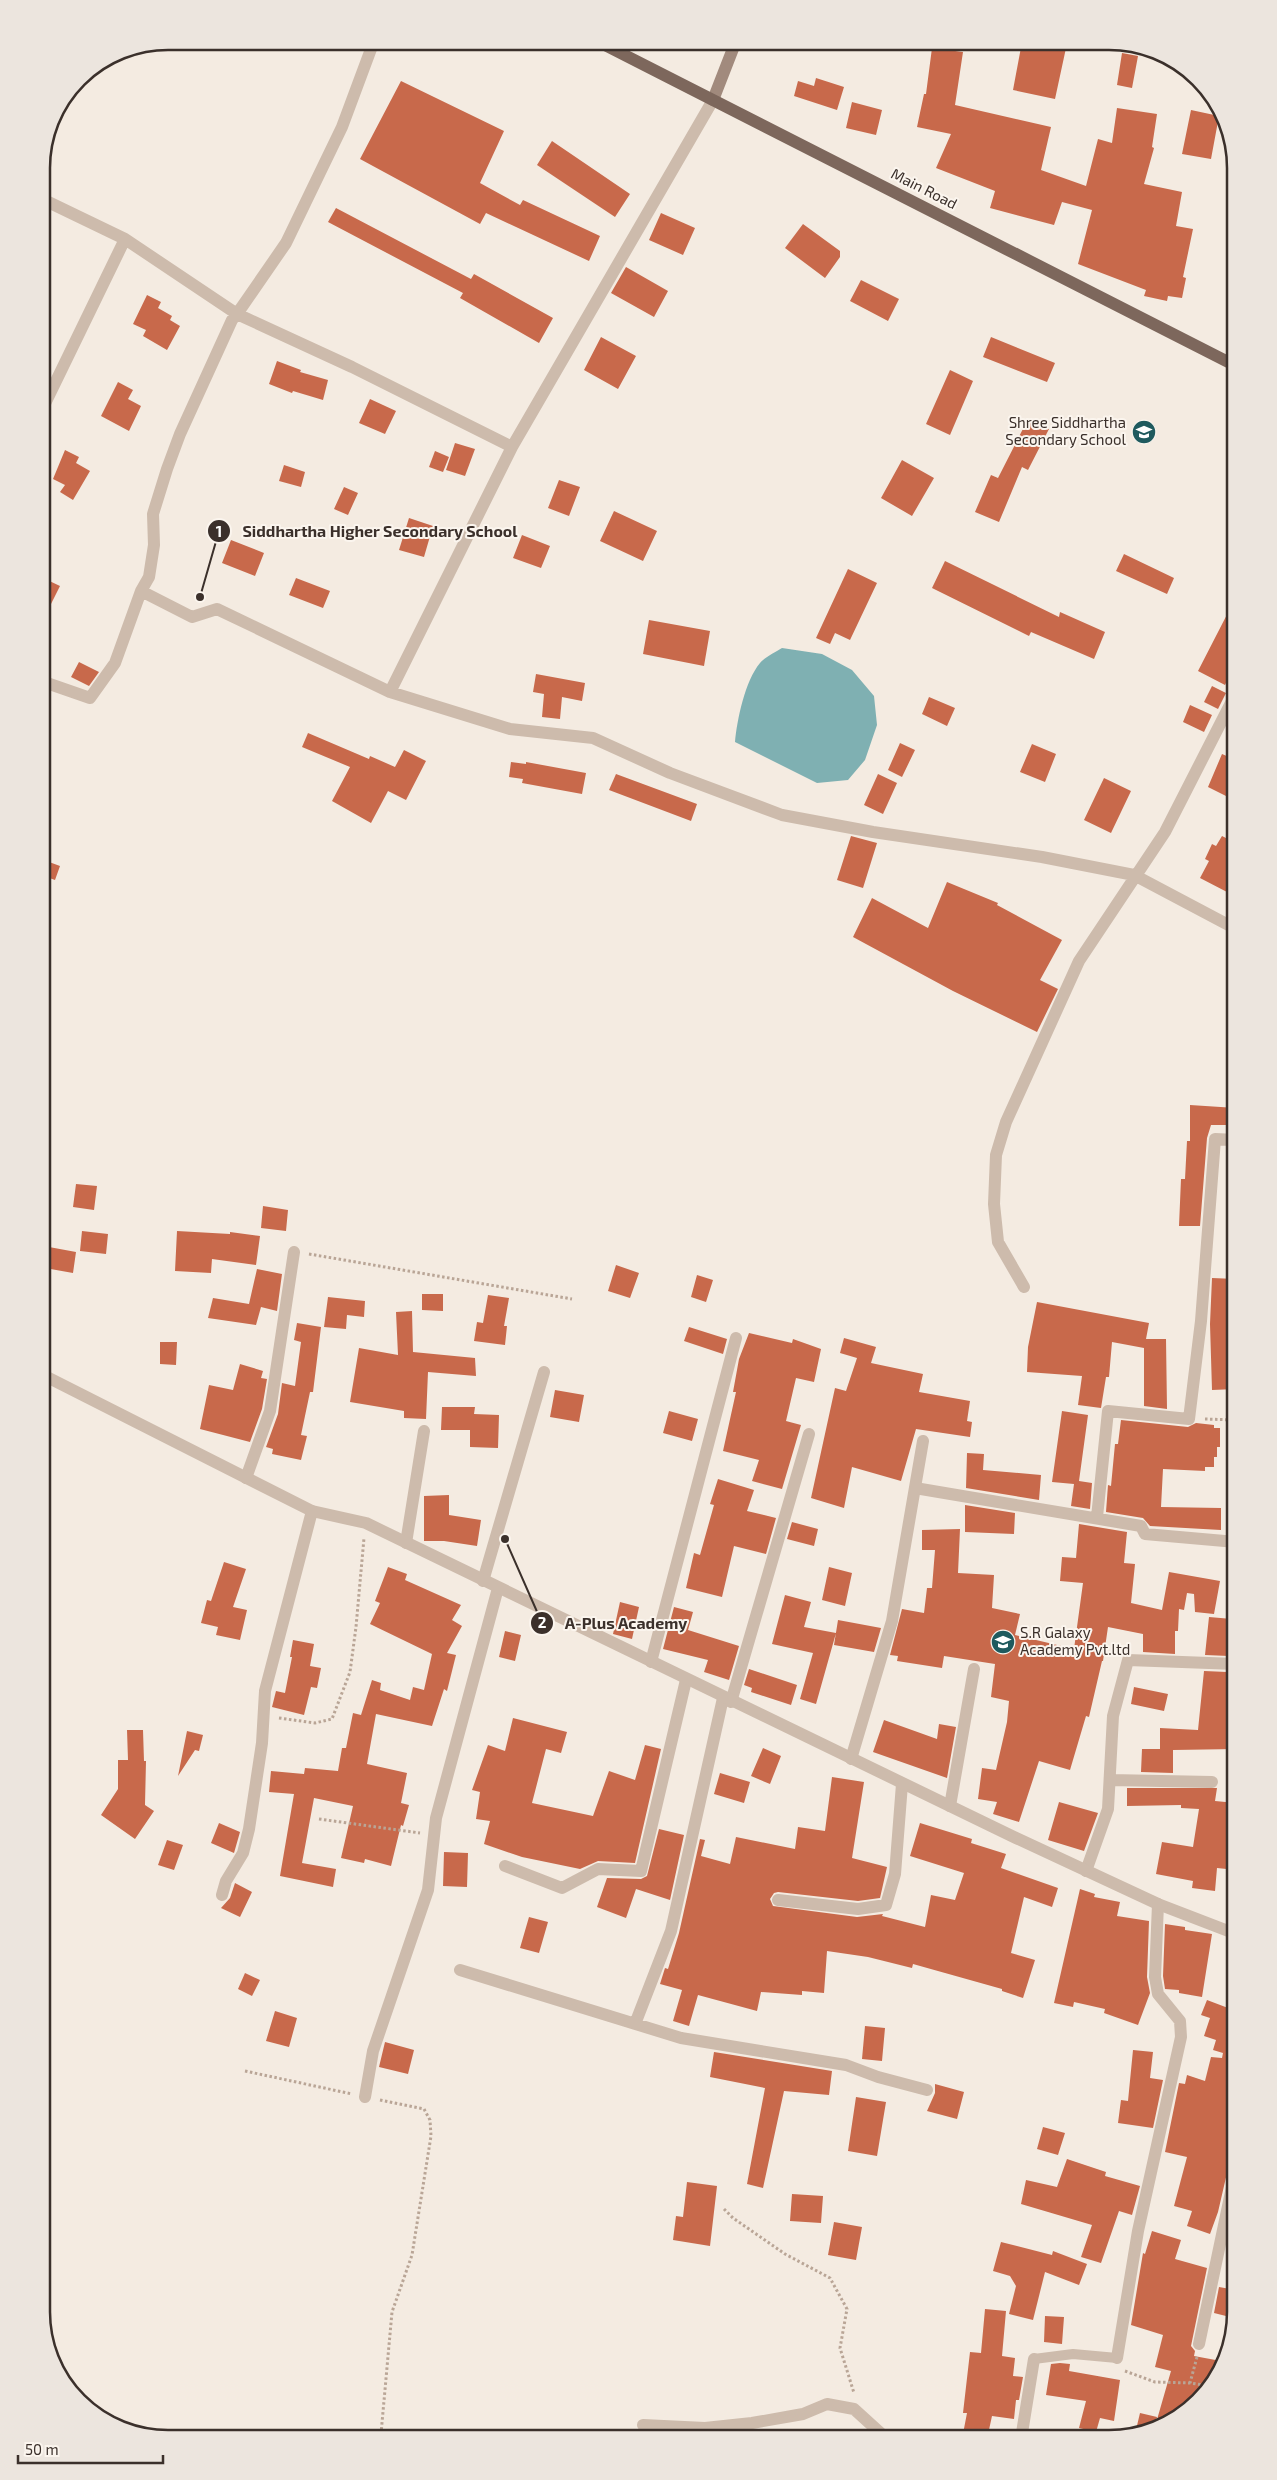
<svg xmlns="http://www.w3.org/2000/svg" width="1277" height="2480" font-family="'Exo 2',sans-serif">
	<rect width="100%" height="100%" fill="#f4ebe1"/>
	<path fill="#7fb0b2" d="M782 648 822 654 852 670 874 696 877 725 865 760 848 780 817 783 735 742C737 720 745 681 760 663 765 657 776 652 782 648Z"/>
	<path fill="#c8694b" d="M1022 42 1066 48 1055 99 1013 90Z
		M932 48 963 52 955 105 1051 127 1041 170 1086 186 1098 139 1112 143 1117 108 1157 114 1152 147 1154 148 1144 184 1182 192 1176 226 1193 229 1183 277 1186 278 1182 298 1168 296 1167 301 1144 296 1146 290 1078 264 1092 210 1062 202 1054 225 990 208 995 191 936 168 951 134 917 127 924 94H926Z
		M1122 53 1138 56 1132 88 1117 85Z
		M816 78 844 87 837 110 794 96 798 81 814 86Z
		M401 81 504 131 480 183 520 205 523 200 600 236 589 261 486 213 480 224 360 159Z
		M852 102 882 110 876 135 846 128Z
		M1191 110 1219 116 1211 159 1182 154Z
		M552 141 630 194 615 217 537 165Z
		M336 208 471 279 474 274 553 318 539 343 460 298 463 293 328 222Z
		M661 213 695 228 683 255 649 240Z
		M803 224 840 251V257L825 278 785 248Z
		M626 267 668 291 654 317 611 293Z
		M861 280 899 299 888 321 850 301Z
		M147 295 161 302 158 308 172 316 170 320 180 326 167 350 143 336 146 330 133 324Z
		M601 337 636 356 618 389 584 370Z
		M991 337 1055 363 1047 382 983 357Z
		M277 361 301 370 300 372 328 380 323 400 293 391 292 393 269 384Z
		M950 370 973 381 950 435 926 424Z
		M118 382 133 390 128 399 141 406 129 431 101 416Z
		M370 399 396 411 385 434 359 423Z
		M1028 419 1049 429 1028 470 1022 467 999 522 975 512 991 475 998 478Z
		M455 443 475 449 465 476 446 470Z
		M65 450 79 457 76 463 90 471 73 500 60 492 65 485 53 479Z
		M435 451 449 457 443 472 429 467Z
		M902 460 934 478 912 516 881 498Z
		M284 465 305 472 301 487 279 481Z
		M559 480 580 487 569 516 548 508Z
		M344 487 358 493 348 515 334 509Z
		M614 511 657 531 643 561 600 541Z
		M409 518 433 526 424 557 399 550Z
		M522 535 550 546 541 568 513 558Z
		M231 540 264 553 255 576 222 563Z
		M1124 554 1174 578 1167 594 1116 571Z
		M945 561 1059 617 1060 612 1105 632 1094 659 1031 632 1029 636 932 588Z
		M848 569 877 583 850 640 835 633 830 644 816 638Z
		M41 577 60 586 41 624Z
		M296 578 330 591 323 608 289 595Z
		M1236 597V663L1225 685 1198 671Z
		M649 620 710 631 704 666 643 654Z
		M79 662 99 672 89 686 71 677Z
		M536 674 585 683 582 701 562 697 560 719 542 717 544 694 533 692Z
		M1212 686 1226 693 1218 709 1204 702Z
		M929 697 955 708 947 726 922 714Z
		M1190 705 1212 715 1204 732 1183 722Z
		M308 733 369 759 370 756 395 767 404 750 426 761 406 800 388 791 371 823 332 801 350 767 302 747Z
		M900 743 915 750 902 777 888 770Z
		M1032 744 1056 754 1045 782 1020 772Z
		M1222 754 1236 760V801L1208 787Z
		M511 762 526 764V762L586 773 582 794 522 783 523 779 509 777Z
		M616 774 697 804 691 821 609 790Z
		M878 774 897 783 883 814 864 805Z
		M1104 778 1131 791 1111 833 1084 820Z
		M851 836 877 843 863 888 837 880Z
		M1222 836 1236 843V874L1227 892 1200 878 1209 861 1205 859 1212 844 1216 846Z
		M41 859 60 866 55 880 41 875Z
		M947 882 998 903 997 905 1062 940 1040 980 1058 989 1037 1032 953 991 853 937 872 898 928 928Z
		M1190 1105 1236 1108V1125H1211L1207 1138 1200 1226H1179L1181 1179H1185L1187 1141H1190Z
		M76 1184 97 1186 94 1210 73 1207Z
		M263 1206 288 1210 286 1231 261 1228Z
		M82 1231 108 1234 106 1254 80 1251Z
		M177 1231 230 1234V1232L260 1236 256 1265 212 1259 211 1273 175 1271Z
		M49 1247 76 1252 73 1273 45 1268Z
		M616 1265 639 1273 630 1298 608 1291Z
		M257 1269 282 1274 277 1311 261 1307 256 1325 208 1318 213 1298 249 1304Z
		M697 1275 713 1280 706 1302 691 1297Z
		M1212 1278 1236 1279V1389L1212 1390 1210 1324Z
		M422 1294H443V1311L422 1310Z
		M488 1295 509 1298 504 1326H507L505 1345 474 1341 477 1322 483 1323Z
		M328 1297 365 1301 364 1317 347 1315 346 1329 324 1327Z
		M1037 1302 1149 1323 1146 1339H1166L1167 1409 1144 1406V1348L1112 1342 1109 1377H1106L1101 1408 1078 1405 1082 1376 1027 1372 1028 1347Z
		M412 1311 413 1352 475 1358 476 1376 428 1372 426 1419 404 1418V1411L350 1402 359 1348 398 1355 396 1312Z
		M297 1323 321 1327 313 1392H310L301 1435 307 1436 301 1460 272 1454 273 1449 266 1447 278 1414 282 1383 295 1386 301 1342 294 1340Z
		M689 1327 727 1339 723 1354 684 1341Z
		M749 1333 792 1343 793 1339 821 1349 814 1382 796 1378 786 1421 801 1425 782 1489 752 1481 759 1460 723 1451 736 1392H733L739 1359Z
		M844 1338 876 1347 871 1363 923 1374 919 1392 970 1401 967 1421 972 1422 970 1437 916 1429 901 1481 852 1467 844 1508 811 1498 835 1388 846 1391 857 1358 840 1353Z
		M160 1342H177L176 1365 160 1364Z
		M240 1364 263 1371 261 1378 267 1379 262 1409 250 1442 200 1429 209 1385 233 1390Z
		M555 1390 584 1395 579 1422 550 1417Z
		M442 1407H475L474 1414 499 1415 498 1448 470 1447V1430H441Z
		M669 1411 698 1419 692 1441 663 1433Z
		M1062 1411 1088 1415 1079 1481 1092 1483 1090 1509 1071 1506 1074 1484 1052 1482Z
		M1121 1420 1188 1427 1196 1423 1214 1425V1428H1220V1447H1217V1457H1214V1467H1205V1471L1163 1469 1161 1507 1221 1508V1530L1150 1526 1143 1518 1106 1512 1108 1485 1111 1486 1115 1444H1118Z
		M967 1453 984 1454 983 1470 1041 1475 1039 1500 966 1488Z
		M718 1479 754 1490 747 1511 776 1518 766 1554 734 1546 722 1597 686 1588 694 1553 700 1555 714 1505 710 1504Z
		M449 1495V1515L481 1520 477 1546 444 1541H424V1496Z
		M965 1505 1015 1513 1014 1534 965 1532Z
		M792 1522 818 1529 814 1546 787 1539Z
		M1079 1524 1127 1532 1124 1563 1135 1564 1131 1603 1162 1610 1169 1572 1220 1581 1214 1614 1195 1612 1194 1594 1187 1593 1184 1610 1179 1609 1178 1631H1175V1654L1143 1652V1634L1108 1627 1103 1661H1102L1089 1717 1086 1716 1070 1770 1039 1761 1019 1822 993 1814 997 1802 978 1799 982 1768 996 1770 1007 1722 1009 1701 991 1697 995 1664 944 1656 942 1668 897 1661 898 1656 890 1655 902 1609 924 1613 927 1588H932L935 1550H922V1530L960 1529 958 1573 994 1575 992 1608 1020 1614 1015 1635 1074 1649 1083 1583 1060 1581 1062 1557 1076 1558Z
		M224 1562 246 1569 233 1607 247 1610 240 1640 216 1635 218 1627 201 1623 207 1600 211 1601Z
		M388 1567 407 1574 405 1580 461 1605 452 1620 462 1626 447 1653 456 1655 447 1691 444 1689 432 1726 376 1714 367 1764 407 1773 401 1803 409 1805 403 1826 401 1825 391 1866 365 1859 364 1863 341 1858 353 1806 314 1798 302 1863 336 1869 333 1887 280 1876 294 1794 269 1792 271 1771 304 1774 305 1768 338 1771 342 1748H346L353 1713 361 1715 372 1680 381 1683 380 1690 410 1700 413 1687 424 1690 432 1654 370 1624 380 1603 375 1601Z
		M829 1567 852 1573 845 1606 822 1600Z
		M785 1595 811 1602 804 1627 836 1633 816 1704 800 1699 813 1653 772 1644Z
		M620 1602 639 1607 632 1639 613 1634Z
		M674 1607 693 1612 688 1630 739 1646 729 1680 704 1672 708 1660 663 1649Z
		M1209 1617 1232 1619 1229 1656 1205 1655Z
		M838 1620 881 1628 874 1652 834 1645Z
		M505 1631 521 1635 515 1661 499 1657Z
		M293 1640 314 1644 310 1666 321 1668 317 1688 311 1687 304 1715 272 1707 276 1691 285 1693 292 1657H290Z
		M749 1669 797 1685 791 1705 751 1692 752 1688 744 1685Z
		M1204 1671 1227 1672V1676L1236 1677V1749L1173 1750V1773L1141 1772 1142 1749H1160V1728L1198 1730Z
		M1134 1687 1168 1694 1164 1711 1131 1704Z
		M513 1718 567 1732 561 1753 546 1749 532 1803 593 1816 609 1771 635 1780 645 1745 661 1749 635 1863 598 1861 580 1869 522 1857 484 1844 490 1821 476 1819 480 1792 472 1790 488 1745 505 1751Z
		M884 1720 937 1739 939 1724 956 1727 947 1778 873 1752Z
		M127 1730H143L144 1761H146L145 1805 154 1811 135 1839 101 1815 118 1789V1760H128Z
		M187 1731 203 1735 199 1751 195 1750 178 1776Z
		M763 1748 781 1756 770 1784 751 1776Z
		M720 1773 750 1782 744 1803 714 1794Z
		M832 1777 864 1782 852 1858 887 1867 880 1898 858 1901 778 1892 774 1893 770 1899 773 1906 857 1917 883 1914 882 1916 925 1927 931 1895 955 1900 964 1873 910 1856 920 1823 972 1839 971 1843 1006 1854 1001 1868 1058 1888 1052 1907 1024 1897 1011 1953 1035 1960 1023 1998 1002 1991V1989L913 1964 912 1968 868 1957 827 1951 824 1993 802 1991V1995L761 1992 757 2011 698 1995 689 2026 673 2021 682 1990 660 1984 665 1968 668 1969 679 1933 700 1839 705 1840 701 1856 730 1864 736 1837 795 1849 798 1827 825 1831Z
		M1127 1788H1217L1215 1801 1236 1803 1232 1839H1236V1870L1217 1868 1215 1891 1192 1888 1193 1881 1156 1874 1162 1842 1193 1847 1199 1809 1181 1808V1805L1127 1806Z
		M1059 1802 1098 1813 1084 1851 1048 1840Z
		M219 1823 240 1832 234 1853 211 1843Z
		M659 1829 684 1835 670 1900 636 1889 626 1918 597 1907 607 1878 641 1879 647 1876Z
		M167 1840 183 1845 174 1870 158 1865Z
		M444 1852 468 1853 467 1887 443 1886Z
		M235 1883 252 1892 240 1917 221 1908 230 1898Z
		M1080 1889 1095 1894 1094 1897 1120 1902 1117 1916 1149 1921 1147 1977 1150 1993 1138 2025 1104 2013 1105 2009 1074 2002 1073 2007 1054 2003Z
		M529 1917 548 1922 539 1953 520 1948Z
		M1165 1924 1185 1927V1930L1212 1934 1202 1997 1179 1993V1990L1165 1989 1163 1976Z
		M245 1973 260 1980 252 1996 238 1989Z
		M1207 2000 1236 2011V2134L1218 2212 1210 2234 1187 2226 1192 2211 1174 2206 1187 2157 1165 2152 1179 2083 1185 2084 1187 2075 1205 2081 1211 2057 1222 2058 1223 2053 1213 2050 1216 2040 1204 2036 1210 2018 1201 2015Z
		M275 2011 297 2018 289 2047 266 2041Z
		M865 2026 885 2028 882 2061 862 2059Z
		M385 2042 414 2050 408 2074 379 2067Z
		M1133 2050 1153 2052 1150 2078 1163 2080 1153 2128 1118 2123 1121 2100 1128 2101Z
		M714 2052 832 2071 829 2095 784 2091 763 2188 747 2184 765 2088 710 2077Z
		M935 2084 964 2092 957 2119 927 2111 935 2093Z
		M856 2097 886 2102 877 2156 848 2151Z
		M1043 2127 1065 2133 1058 2155 1037 2149Z
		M1067 2159 1106 2172 1105 2176 1140 2186 1132 2215 1119 2211 1101 2263 1081 2257 1092 2225 1021 2204 1026 2180 1057 2187Z
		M687 2182 717 2186 710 2246 673 2240 676 2216 683 2217Z
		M792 2194 823 2196 821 2223 790 2221Z
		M834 2222 862 2227 856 2260 828 2255Z
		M1152 2231 1181 2240 1175 2259 1207 2268 1191 2346 1195 2351 1194 2356 1221 2361 1214 2383 1154 2430 1171 2371 1155 2367 1163 2335 1131 2325 1143 2253 1145 2254Z
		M1001 2242 1052 2255 1053 2251 1087 2264 1079 2285 1045 2272 1033 2320 1009 2314 1016 2286 1010 2276 993 2271Z
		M1219 2287 1236 2290 1234 2318 1214 2313Z
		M985 2309 1006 2311 1002 2356 1015 2358 1013 2376 1023 2377 1019 2400H1016L1014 2419 992 2416 987 2439H962L967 2413H963L970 2352 981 2353Z
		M1045 2316 1064 2317 1062 2344 1044 2342Z
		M1060 2363 1070 2364 1069 2371 1120 2380 1114 2421 1100 2418 1096 2432 1079 2428 1086 2401 1046 2395 1051 2364Z
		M1140 2413 1157 2417 1154 2430 1135 2434Z"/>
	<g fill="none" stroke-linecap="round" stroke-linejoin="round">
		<path stroke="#b9a596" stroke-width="3" stroke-dasharray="2.5 2.5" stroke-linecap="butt" d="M309 1254 572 1299
			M1205 1419 1236 1420
			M279 1718 315 1723 332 1719 350 1672 356 1627 364 1538
			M319 1819 420 1833
			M245 2071 352 2094
			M380 2100 424 2109 430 2120 431 2136 412 2255 392 2312 381 2434
			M724 2209 733 2218 785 2254 830 2278 847 2309 840 2348 854 2393
			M1197 2357 1190 2383 1211 2386
			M1125 2371 1155 2382 1190 2383
			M332 2439 381 2434 481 2436"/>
		<path stroke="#cdbbac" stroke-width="10" d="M1034 2359 1073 2354 1117 2358"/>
		<path stroke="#cdbbac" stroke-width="12" d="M374 41 342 127 286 243 237 314 352 367 512 447 713 100
			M41 412 125 239
			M141 591 192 617 217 609 390 692 510 729 593 738 670 773 782 815 873 832 1042 857 1134 875 1236 929
			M41 681 90 698 115 663 141 591 149 577 154 545 153 514 167 469 180 434 232 320 237 314 125 239 42 199
			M390 692 512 447
			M1024 1287 998 1242 994 1204 996 1155 1006 1122 1079 961 1165 832 1236 693
			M246 1478 270 1411 294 1252
			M915 1488 1141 1526 1145 1534 1236 1542
			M1097 1517 1108 1411 1189 1419 1201 1321 1215 1139 1236 1140
			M406 1543 424 1431
			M483 1581 544 1372
			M651 1662 736 1338
			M731 1702 809 1434
			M851 1759 892 1621 923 1441
			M1110 1780 1212 1782
			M950 1806 974 1669
			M505 1866 562 1888 598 1869 641 1871 686 1680
			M1086 1871 1108 1809 1113 1716 1128 1660 1236 1664
			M222 1895 226 1881 243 1853 249 1829 262 1743 265 1691 312 1511
			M778 1900 858 1909 886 1905 895 1874 902 1784
			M460 1970 681 2038 846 2065 878 2077 927 2090
			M635 2024 671 1931 723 1698
			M365 2097 373 2051 428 1890 436 1818 498 1588
			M1199 2344 1236 2168
			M1117 2358 1138 2231 1181 2037 1180 2021 1158 1994 1155 1977 1158 1904
			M643 2425 705 2428 752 2423 803 2414 827 2404 854 2409 887 2439
			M1021 2439 1034 2359"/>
		<path stroke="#cdbbac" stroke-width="12" d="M41 1374 312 1511 366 1523 1016 1838 1158 1904 1236 1934"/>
		<path stroke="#a18a7d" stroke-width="12" d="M713 100 736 41"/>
		<path stroke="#7d675c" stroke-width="12" d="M597 41 1236 366"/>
	</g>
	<defs>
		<g id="school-disc" transform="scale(1.25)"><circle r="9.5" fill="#1f5a5e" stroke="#fbf5ee"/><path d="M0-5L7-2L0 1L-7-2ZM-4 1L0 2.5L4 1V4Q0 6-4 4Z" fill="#fff"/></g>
	</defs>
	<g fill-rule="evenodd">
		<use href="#school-disc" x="1144" y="432"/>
		<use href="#school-disc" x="1003" y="1642"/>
	</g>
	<g text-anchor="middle" stroke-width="4" stroke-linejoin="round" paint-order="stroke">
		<g font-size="15" fill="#3b302b" stroke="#fbf5ee">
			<text transform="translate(924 189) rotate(27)" y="5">Main Road</text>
		</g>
		<g font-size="15" fill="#3b302b" stroke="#fbf5ee" text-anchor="end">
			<text x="1126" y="428">Shree Siddhartha<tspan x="1126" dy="17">Secondary School</tspan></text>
			<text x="1020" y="1638" text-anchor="start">S.R Galaxy<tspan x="1020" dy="17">Academy Pvt.ltd</tspan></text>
		</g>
	</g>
	<path d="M0 0H1277V2480H0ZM168 50H1109A118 118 0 0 1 1227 168V2312A118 118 0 0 1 1109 2430H168A118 118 0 0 1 50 2312V168A118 118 0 0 1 168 50Z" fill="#ece5de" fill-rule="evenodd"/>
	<path fill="none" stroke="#3b302b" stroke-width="2.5" d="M168 50H1109A118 118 0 0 1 1227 168V2312A118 118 0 0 1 1109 2430H168A118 118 0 0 1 50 2312V168A118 118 0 0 1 168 50Z"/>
	<path fill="none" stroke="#3b302b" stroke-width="2" d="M200 597L219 531M505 1539L542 1623"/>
	<g fill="#3b302b" stroke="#fbf5ee" stroke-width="2">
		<circle cx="200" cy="597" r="5"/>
		<circle cx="505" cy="1539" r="5"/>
		<circle cx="219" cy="531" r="12"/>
		<circle cx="542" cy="1623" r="12"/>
	</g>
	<g font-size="15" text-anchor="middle" font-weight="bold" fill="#fff">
		<text x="219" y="537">1</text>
		<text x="542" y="1628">2</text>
	</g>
	<g font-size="16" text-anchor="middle" font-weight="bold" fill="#3b302b" stroke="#fbf5ee" stroke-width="4" stroke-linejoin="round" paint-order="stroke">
		<text x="380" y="537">Siddhartha Higher Secondary School</text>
		<text x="626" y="1629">A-Plus Academy</text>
	</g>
	<path d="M18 2455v8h145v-8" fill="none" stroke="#3b302b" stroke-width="2.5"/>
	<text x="25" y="2455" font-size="15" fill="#3b302b" stroke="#fbf5ee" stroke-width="4" paint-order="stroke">50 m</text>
</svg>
